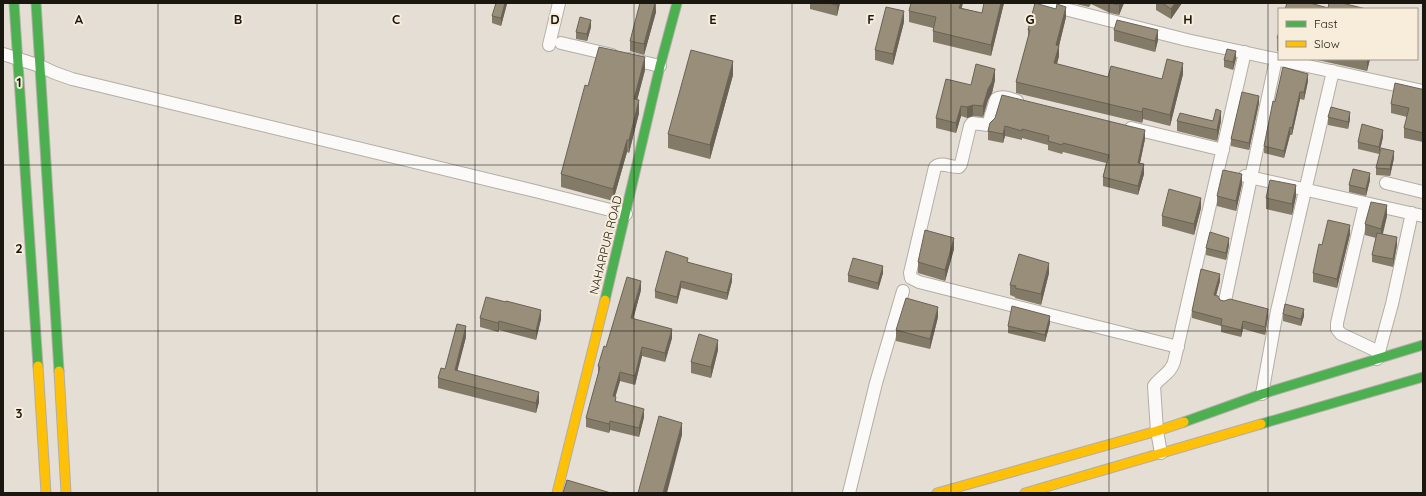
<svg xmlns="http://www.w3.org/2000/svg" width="1426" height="496" font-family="Quicksand,sans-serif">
	<rect width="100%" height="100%" fill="#e4ded4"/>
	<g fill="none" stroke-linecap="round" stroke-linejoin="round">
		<g stroke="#b2aea6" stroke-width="14">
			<path id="street" d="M1041 3 1187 40 1423 91
				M561 43 612 55
				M549 45 559 3
				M3 54 40 66 55 73 72 79 535 191 626 214
				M630 59 660 66
				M1017 101C1011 99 1002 95 996 99L988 125 972 123 970 126 961 164 959 167C951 168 942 161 935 167L910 273 911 278 919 282 1178 347
				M1131 128 1223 150
				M1245 176 1423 216
				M1386 183 1423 192
				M1365 203 1337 323V329L1341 334 1379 352
				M1225 301 1276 59
				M1377 359 1392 304 1412 213
				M1262 394 1277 311 1333 71
				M1161 453 1157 431 1154 386C1160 377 1171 373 1174 362L1245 52
				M849 493 876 383 903 291"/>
		</g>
		<g stroke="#b2aea6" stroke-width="11">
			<path id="fast" d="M14 3 38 366
				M36 3 59 371
				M605 300 660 66 677 3
				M1184 422 1262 394 1423 345
				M1261 424 1423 377"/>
		</g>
		<g stroke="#b2aea6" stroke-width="11">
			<path id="slow" d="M38 366 46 493
				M59 371 66 493
				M557 493 605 300
				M937 493 1157 431 1184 422
				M1025 493 1261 424"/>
		</g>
		<use href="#street" stroke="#fbfaf9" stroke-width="12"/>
		<use href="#fast" stroke="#4caf50" stroke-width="9"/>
		<use href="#slow" stroke="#ffc107" stroke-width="9"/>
	</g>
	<path fill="#837a68" d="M507 3 501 26 492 23V16Z
		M656 3V12L644 55 630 51V41Z
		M810 3H840L837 16 810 9Z
		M1004 3 991 56 933 42V28L909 22V11L962 8 982 13Z
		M1072 3H1124L1119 15 1110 13 1091 4 1089 7Z
		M1156 3H1182L1171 19 1156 10Z
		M1066 17 1059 46V56L1057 64 1108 77 1162 79 1183 74 1170 126 1143 119 1142 123 1016 93V82L1028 38V30Z
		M904 22 893 65 875 60V50Z
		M591 27 587 41 576 39V32Z
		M1114 30 1158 40 1155 52 1114 41Z
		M1279 32V51H1277V38Z
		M1236 58 1233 70 1224 67V60Z
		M1313 59H1370L1367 71Z
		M645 70 637 100 639 113 629 153 627 152 613 201 561 187V174L588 86Z
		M733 75 710 159 668 148V134Z
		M995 80 992 93 988 100 983 117 973 116 967 118 961 116 956 133 936 128V118L971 85Z
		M1308 81 1304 100 1300 99 1292 135H1290L1284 158 1264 153V146L1275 102Z
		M1421 89H1423V142L1404 138V128L1407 117 1391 113V104Z
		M1259 103 1249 150 1231 146V139Z
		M1328 117 1350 119 1348 129 1328 125Z
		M1177 121H1221L1217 141 1177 131Z
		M990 123 1145 139 1140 163 1144 174 1138 195 1103 186V177L1106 163 1063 152 1062 154 1048 150V145L1022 138V140L1005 136 1003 143 988 140V131Z
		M1383 137 1379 154 1358 149V142Z
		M1394 158 1390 176 1376 175V168Z
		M1370 180 1366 196 1349 192V185Z
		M1242 184 1236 211 1217 206V196Z
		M1296 196 1292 215 1266 209V198Z
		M1201 208 1194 235 1162 226V216Z
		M1387 216 1383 234 1397 245 1393 267 1372 262V255L1376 238 1365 235V224Z
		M1350 234 1337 288 1313 282V273L1322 245Z
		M1229 245 1226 260 1206 255V248Z
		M954 249 945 281 918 273V262Z
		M688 262 732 281 727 300 681 288 677 304 655 298V291Z
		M883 273 878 290 848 282V275Z
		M1049 273 1041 305 1015 298V297L1010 295V285Z
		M1220 281 1216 296 1220 300 1268 316 1265 335 1243 329 1241 337 1221 332V326L1192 318V311Z
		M641 290 633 319 672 338 665 362 642 356 635 385 620 381 615 397 616 401 644 417 639 437 610 430 609 433 586 427V418L598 374V366L606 347Z
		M1283 314 1304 316 1301 326 1283 321Z
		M938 317 930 349 896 341V330Z
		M480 318 541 319 536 340 499 330 498 332 480 327Z
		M1050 323 1045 342 1008 333V326Z
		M466 337 457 370 539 402 536 413 438 388V378L445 369Z
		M718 350 711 378 691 373V362Z"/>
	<path fill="#6a6355" d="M505 3H507V4L501 26V18Z
		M655 3 656 12 644 55V44Z
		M838 3H840L837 16V5Z
		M961 3H963L959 19V8Z
		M1001 3H1004L991 56V45Z
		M1120 3H1124L1119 15V5Z
		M1175 3H1182L1171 19V9Z
		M1066 7V17L1059 46V56L1054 74V63L1056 45Z
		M904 11V22L893 65V54Z
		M591 20V27L587 41V34Z
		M1158 30V40L1155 52V41Z
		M1236 51V58L1233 70V62Z
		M645 57V70L634 112V99Z
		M1367 59H1370L1367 71Z
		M733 61V75L710 159V145Z
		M1183 63V74L1170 126V115Z
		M995 69V80L992 93 988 100 983 117V106L988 89Z
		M1308 74V81L1304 100V92Z
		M1300 92V99L1292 135V128Z
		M1259 96V103L1249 150V143Z
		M639 100V113L629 153V140Z
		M973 105V116L967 118V107Z
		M961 106V116L956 133V123Z
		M1143 108V119L1142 123V112Z
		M1221 111V121L1217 141V130Z
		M1350 112V119L1348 129V122Z
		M1005 126V136L1003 143V134Z
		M1290 127V135L1284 158V151Z
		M1145 130V139L1138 172V163Z
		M1383 130V137L1379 154V147Z
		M627 140V152L613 201V189Z
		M1394 151V158L1390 176V169Z
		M1144 164V174L1138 195V186Z
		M1370 173V180L1366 196V189Z
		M1242 174V184L1236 211V201Z
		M1296 185V196L1292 215V204Z
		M1201 198V208L1194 235V224Z
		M1387 205V216L1381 239V229Z
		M1350 225V234L1337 288V279Z
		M1397 237V245L1393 267V259Z
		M954 238V249L945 281V270Z
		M1229 238V245L1226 260V253Z
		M1049 263V273L1041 305V294Z
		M883 266V273L878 290V283Z
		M732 274V281L727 300V293Z
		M1220 274V281L1214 302V295Z
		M641 281V290L631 327V318Z
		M681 281V288L677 304V297Z
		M938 307V317L930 349V339Z
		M1268 309V316L1265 335V327Z
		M1304 309V316L1301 326V319Z
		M541 310V319L536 340V331Z
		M1050 316V323L1045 342V335Z
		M499 321V330L498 332V323Z
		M1243 321V329L1241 337V330Z
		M466 326V337L455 380V370Z
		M672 329V338L665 362V353Z
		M718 340V350L711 378V367Z
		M642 347V356L635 385V376Z
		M620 372V381L613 405V396Z
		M539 392V402L536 413V403Z
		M644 409V417L639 437V428Z
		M610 421V430L609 433V424Z
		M682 423V435L667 493H663Z"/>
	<path fill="#988e79" stroke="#6a6355" d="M496 3H505L501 18 492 16Z
		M640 3H655L644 44 630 41Z
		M828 3H838L837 5Z
		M911 3H961L959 8 982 13 984 3H1001L991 45 933 31 936 17 909 11Z
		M1035 3 1056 9 1057 4 1066 7 1056 45 1059 46 1054 63 1108 77 1111 66 1162 79 1167 59 1183 63 1170 115 1143 108 1142 112 1016 82 1030 30H1028Z
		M1110 3H1120L1119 5Z
		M1162 3H1175L1171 9Z
		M1287 3H1310L1328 8 1329 3H1342L1366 9H1285Z
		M886 7 904 11 893 54 875 50Z
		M580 17 591 20 587 34 576 32Z
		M1117 20 1158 30 1155 41 1114 30Z
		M1279 32V39L1277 38Z
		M599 47 645 57 634 99 639 100 629 140H627L613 189 561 174 585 85 588 86Z
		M1227 49 1236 51 1233 62 1224 60Z
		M691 50 733 61 710 145 668 134Z
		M976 64 995 69 992 82 988 89 983 106 973 105 967 107 961 106 956 123 936 118 946 79 971 85Z
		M1283 67 1308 74 1304 92H1300L1292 128 1290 127 1284 151 1264 146 1273 101 1275 102Z
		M1395 83 1421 89H1423V133L1404 128 1409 108 1391 104Z
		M1242 92 1259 96 1249 143 1231 139Z
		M1002 95 1145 130 1138 163 1144 164 1138 186 1103 177 1109 155 1063 143 1062 145 1048 141 1049 136 1022 129V131L1005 126 1003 134 988 131 990 123 995 118Z
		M1331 107 1350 112 1348 122 1328 117Z
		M1216 109 1221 111 1217 130 1177 121 1180 113 1213 121Z
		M1362 124 1383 130 1379 147 1358 142Z
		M1381 148 1394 151 1390 169 1376 168Z
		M1353 169 1370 173 1366 189 1349 185Z
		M1223 170 1242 174 1236 201 1217 196Z
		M1270 180 1296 185 1292 204 1266 198Z
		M1169 189 1201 198 1194 224 1162 216Z
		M1371 202 1387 205 1381 229 1365 224Z
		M1328 220 1350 225 1337 279 1313 273 1319 244 1322 245Z
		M925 230 954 238 945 270 918 262Z
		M1210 232 1229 238 1226 253 1206 248Z
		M1377 233 1397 237 1393 259 1372 255Z
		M666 251 688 258 687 262 732 274 727 293 681 281 677 297 655 291Z
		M1019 254 1049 263 1041 294 1015 288 1016 286 1010 285Z
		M853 258 883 266 878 283 848 275Z
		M1201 269 1220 274 1214 295 1218 296 1220 300 1224 301 1230 299 1268 309 1265 327 1243 321 1241 330 1221 325 1222 319 1192 311Z
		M627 277 641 281 631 318 672 329 665 353 642 347 635 376 620 372 613 396 616 397 615 401 644 409 639 428 610 421 609 424 586 418 600 367 598 366 604 346 606 347Z
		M486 297 506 302V301L541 310 536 331 499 321 498 323 480 318Z
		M906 298 938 307 930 339 896 330Z
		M1285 304 1304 309 1301 319 1283 314Z
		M1012 306 1050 316 1045 335 1008 326Z
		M457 324 466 326 455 370 539 392 536 403 438 378 441 368 445 369Z
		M699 334 718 340 711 367 691 362Z
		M659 416 682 423 663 493H638Z
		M567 480 611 493H563Z"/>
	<path fill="none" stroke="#1a1610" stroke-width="1" stroke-opacity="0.55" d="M158 3V493M317 3V493M475 3V493M634 3V493M792 3V493M951 3V493M1109 3V493M1268 3V493M3 165H1423M3 331H1423"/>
	<g text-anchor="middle" stroke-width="4" stroke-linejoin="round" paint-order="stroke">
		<g font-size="12" fill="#1a1610" stroke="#f8eddb">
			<text transform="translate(606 245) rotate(-76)" y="4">NAHARPUR ROAD</text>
		</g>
	</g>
	<g font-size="13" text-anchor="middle" font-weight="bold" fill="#1a1610" stroke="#f8eddb" stroke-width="4" stroke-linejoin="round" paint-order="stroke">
		<text x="79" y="24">A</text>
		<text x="238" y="24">B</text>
		<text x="396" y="24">C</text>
		<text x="555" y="24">D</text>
		<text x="713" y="24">E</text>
		<text x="871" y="24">F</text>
		<text x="1030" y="24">G</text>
		<text x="1188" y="24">H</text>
		<text x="19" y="87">1</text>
		<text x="19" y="253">2</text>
		<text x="19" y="418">3</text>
	</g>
	<rect width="1426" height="496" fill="none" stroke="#1a1610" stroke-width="8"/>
	<rect x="1278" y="8" width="140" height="52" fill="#f8eddb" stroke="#9f978a"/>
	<rect x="1286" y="21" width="20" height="6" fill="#4caf50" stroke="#9f978a"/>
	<text x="1314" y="28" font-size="12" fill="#1a1610">Fast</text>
	<rect x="1286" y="41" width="20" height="6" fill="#ffc107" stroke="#9f978a"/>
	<text x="1314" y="48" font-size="12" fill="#1a1610">Slow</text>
</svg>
